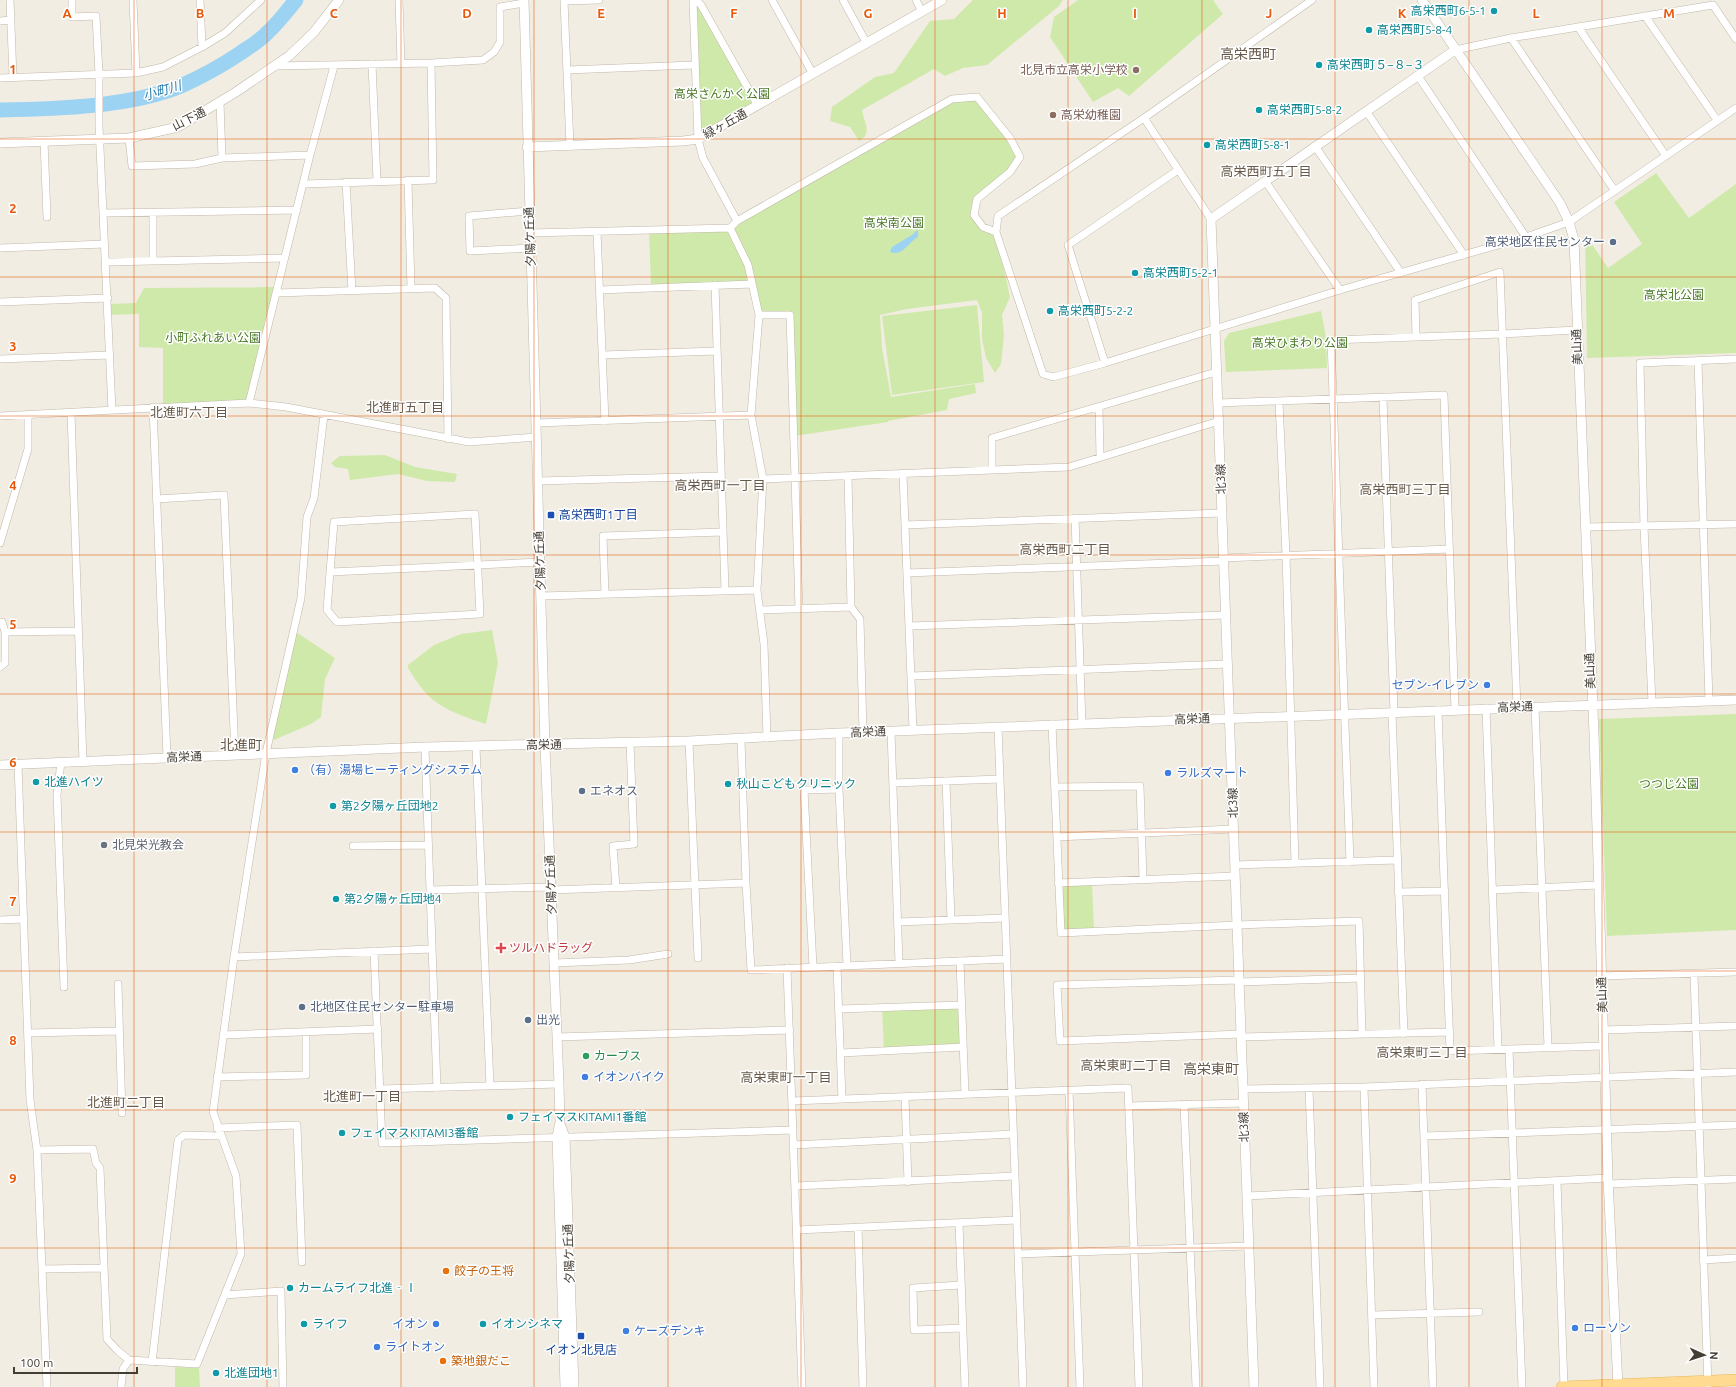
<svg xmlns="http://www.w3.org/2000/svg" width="1736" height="1387" font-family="Ubuntu,'Noto Sans JP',sans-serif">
	<rect width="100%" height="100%" fill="#f2ede3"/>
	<path fill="#cfe9aa" d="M696 0 758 106 698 139Z
		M973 0H1063L1059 6 987 65 963 68 945 76 934 69 862 110C864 123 873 133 859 141L850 127 830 121 832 107 875 77 894 73 930 21 954 19Z
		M1078 0H1213L1223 14 1129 96 1118 88 1093 102 1050 37 1054 17Z
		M977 97 1020 157 1010 172 977 199 974 214 983 227 996 232 1010 297 1002 315 1004 335 1001 364 995 373 986 358 982 339V313L977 300 907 309 880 315 882 348 891 397 975 384 976 393 949 399 947 410 888 421V422L794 436 790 315H759L752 284 651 288 649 230 730 228 952 99Z
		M1656 173 1689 218 1736 184V353L1587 358 1585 234 1608 268 1642 244 1614 202Z
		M277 287 249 403 163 407V348L139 347V314L108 315V304L136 303 144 288Z
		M977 305 984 382 892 395 882 316Z
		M1321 311 1326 337 1327 368 1226 372 1224 341 1229 333Z
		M385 455 415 467 457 474 455 482 427 481 398 474 350 480 348 469 335 467 331 463 340 456Z
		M492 630 498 663 486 724C465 717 439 709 424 691 418 684 413 676 408 668V665L434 645 461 634Z
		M296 632 335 658 325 679 321 717 311 724 274 740 272 734Z
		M1736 714V930L1607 936 1599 719Z
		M1092 881 1094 931 1061 933 1058 883Z
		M961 1005 963 1047 884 1051 882 1008Z
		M175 1367 199 1368 200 1387H175Z"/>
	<path fill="#9cd3f2" d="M917 230 918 231V237C908 242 903 257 890 252L892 247 912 235Z"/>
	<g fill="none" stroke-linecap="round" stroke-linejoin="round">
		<path stroke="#9cd3f2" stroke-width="15" d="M0 110C56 109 132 107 183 85 203 76 221 66 239 54 249 47 260 41 268 32 278 23 287 11 296 0"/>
		<g stroke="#c1b7a9" stroke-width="8">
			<path id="minor" d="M10 0 13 77
				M72 0V17L96 16 99 74V126L112 410
				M133 0 136 73
				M200 0 202 47
				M399 0 401 64
				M564 0 570 146
				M693 0 698 139 703 158 737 221
				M696 0 701 5 758 106
				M772 0 813 74
				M843 0 867 44
				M916 0 922 12
				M1312 0 1144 118 998 216 996 232 1043 374 1053 377 1105 363 1340 290 1526 237 1569 222 1736 108
				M564 1 599 0
				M1645 16 1717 120
				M0 21 11 20
				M1578 27 1666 156
				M1511 38 1615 191
				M1455 50 1511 38 1713 5 1736 39
				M372 64 377 181
				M275 66 431 63 483 60 494 52 500 42V7L524 3
				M567 70 694 65
				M1418 76 1526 237
				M0 78 136 73 163 67 202 47 225 33 261 0
				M220 102 222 158 310 155
				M1366 111 1464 255
				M1144 118 1211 219
				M129 138 132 166 195 164 222 158
				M44 141 47 217
				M1315 146 1401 273
				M408 180 411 288
				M1265 181 1340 290
				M346 182 352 291
				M304 184 433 180 431 63
				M529 211 469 216 470 251 531 248
				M104 213 297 210
				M153 213V261
				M730 228 748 265 759 315 751 415 763 479 757 590 764 644 767 738
				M597 232 605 421
				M530 233 730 228 737 221 952 99 977 97 1010 138 1020 157 1010 172 977 199 974 215 983 227 996 232
				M0 248 105 244
				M106 262 284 258
				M715 285 725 590
				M600 290 752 284
				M276 293 435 288 446 298 448 439
				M0 302 108 298
				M759 315H790L799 609
				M1416 336 1415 300 1500 272 1517 707
				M603 355 716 351
				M0 359 110 355
				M1698 361 1709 701
				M1105 363 1068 245 1178 170
				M1383 398 1394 712
				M1279 402 1286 555 1295 863
				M249 403 310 155 334 66
				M1218 403 1444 395 1455 710
				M153 407 167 757
				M1099 408 1100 457
				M71 413 83 762
				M0 416 249 403 286 407 469 442 537 437
				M537 423 751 415
				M992 470V438L1216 372
				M903 474 913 730
				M848 476 851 607 860 619 863 732
				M763 479 1069 467 1219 421
				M538 481 721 476
				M156 499 224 495 235 755
				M475 514 480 614 337 622 327 610 334 522Z
				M1075 518 1082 724
				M905 525 1222 513
				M1585 527 1736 524
				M0 543 28 449V415
				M1224 558 1449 549
				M331 572 540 562
				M907 573 1224 561
				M605 594 603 536 723 532
				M541 596 757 590
				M760 610 851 607
				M0 622H2L5 632V663L0 667
				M909 626 1225 615
				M5 632 78 631
				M911 676 1228 664
				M1652 703 1644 527 1640 363 1736 359
				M1535 707 1548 1047
				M1486 708 1498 1049
				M1438 710 1450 1051 1603 1046
				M1392 712 1404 1034
				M1052 724 1061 933 1237 925 1359 921 1362 1035
				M998 727 1023 1387
				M891 731 899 963
				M839 733V789L847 965
				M741 739 746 883 751 970 1007 959
				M689 741 698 958
				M476 746 490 1086
				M425 747 437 1088
				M61 762 57 795 64 987
				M18 764 30 1100 37 1150 47 1387
				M946 781 951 920
				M893 783 1000 779
				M1055 787 1140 786 1143 879
				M1057 837 1233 829
				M353 846 428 845
				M1350 862 1331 340 1502 334 1576 330
				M1235 865 1397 860
				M1058 883 1235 876
				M616 888 613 846 634 844 630 743
				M430 890 551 887
				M551 890 746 883
				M1493 890 1598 885
				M1398 892 1445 891
				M0 920 24 919
				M898 922 1005 918
				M374 951 382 1143 793 1130
				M234 957 432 949
				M960 961 965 1094
				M554 963 629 960 668 954
				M837 966 842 1099
				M813 967 804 790 839 789
				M787 968 802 1387
				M1694 974 1708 1387
				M1601 976 1736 972
				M1239 980 1057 985 1060 1041 1241 1034
				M1239 982 1361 978
				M118 984 122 1113
				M839 1009 961 1005
				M1603 1030 1736 1026
				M28 1033 119 1031
				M223 1035 378 1029
				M557 1037 790 1030
				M1241 1037 1450 1032
				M1509 1049 1522 1387
				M841 1053 963 1047
				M217 1077 306 1075V1032
				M1422 1084 1433 1387
				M1364 1087 1374 1387
				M1309 1088 1320 1387
				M380 1089 559 1084
				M1243 1089 1364 1087 1736 1072
				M1069 1090 1080 1387
				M905 1097 908 1182
				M792 1101 1128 1088 1139 1387
				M1184 1104 1196 1387
				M1129 1106 1244 1103
				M217 1128 297 1125 302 1262
				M1424 1136 1736 1125
				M793 1145 1013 1134
				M37 1150 93 1149 96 1163 100 1168 107 1339 117 1350 129 1360
				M1557 1181 1564 1387
				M1608 1184 1736 1179
				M795 1186 1015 1176
				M1247 1196 1608 1178
				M959 1223 965 1387
				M858 1227 863 1387
				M797 1230 1017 1220
				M1018 1254 1248 1246
				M1703 1260 1736 1258
				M43 1269 104 1268
				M961 1285 913 1288 914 1330 962 1328
				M225 1295 281 1291 283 1387
				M1372 1315 1479 1312
				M152 1362 178 1140 184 1135 220 1136
				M121 1387 123 1369 129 1360 197 1364 241 1254 236 1176 213 1112 234 957 266 753 301 598 307 517 314 498 324 415"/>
		</g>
		<g stroke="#c1b7a9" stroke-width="10">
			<path id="tertiary" d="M524 0 545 746 559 1084 560 1122 557 1137 565 1387
				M1422 0 1560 203 1569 222 1574 240 1594 734 1608 1178 1618 1387
				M0 143 129 138 178 127 236 92 289 56 314 32 339 0
				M527 147 683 141 698 139 942 0
				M0 765 425 747 689 741 839 733 1736 700
				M560 1124 565 1137 574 1387
				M1254 1387 1211 219 1455 50"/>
		</g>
		<g stroke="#e8b75c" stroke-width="12">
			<path id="primary" d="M1562 1387 1736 1380"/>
		</g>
		<use href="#minor" stroke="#fff" stroke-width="7"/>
		<use href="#tertiary" stroke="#fff" stroke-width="9"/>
		<use href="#primary" stroke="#ffda90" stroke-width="11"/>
	</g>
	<path fill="none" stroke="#e8590c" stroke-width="1" stroke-opacity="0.55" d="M134 0V1387M267 0V1387M401 0V1387M534 0V1387M668 0V1387M801 0V1387M935 0V1387M1068 0V1387M1202 0V1387M1335 0V1387M1469 0V1387M1602 0V1387M0 139H1736M0 277H1736M0 416H1736M0 555H1736M0 694H1736M0 832H1736M0 971H1736M0 1110H1736M0 1248H1736"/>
	<g fill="#0f9aa8" stroke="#fff" stroke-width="1.5">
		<circle cx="1494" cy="11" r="4"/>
		<circle cx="1369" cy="30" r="4"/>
		<circle cx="1319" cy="65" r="4"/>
		<circle cx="1259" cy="110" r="4"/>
		<circle cx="1207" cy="145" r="4"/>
		<circle cx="1135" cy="273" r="4"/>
		<circle cx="1050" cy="311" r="4"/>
		<circle cx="36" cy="782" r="4"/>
		<circle cx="728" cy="784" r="4"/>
		<circle cx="333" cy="806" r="4"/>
		<circle cx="336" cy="899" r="4"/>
		<circle cx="510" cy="1117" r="4"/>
		<circle cx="342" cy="1133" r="4"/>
		<circle cx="290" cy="1288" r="4"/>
		<circle cx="304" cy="1324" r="4"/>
		<circle cx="483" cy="1324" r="4"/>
		<circle cx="216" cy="1373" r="4"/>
	</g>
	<g fill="#8d6e63" stroke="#fff" stroke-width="1.5">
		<circle cx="1136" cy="70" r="4"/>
		<circle cx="1053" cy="115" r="4"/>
	</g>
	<g fill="#5c6f8a" stroke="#fff" stroke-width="1.5">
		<circle cx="1613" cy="242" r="4"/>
		<circle cx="582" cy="791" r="4"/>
		<circle cx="302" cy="1007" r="4"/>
		<circle cx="528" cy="1020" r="4"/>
	</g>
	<g fill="#1a4fb4" stroke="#fff" stroke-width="1.5">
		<rect x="547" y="511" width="8" height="8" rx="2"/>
		<rect x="577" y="1332" width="8" height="8" rx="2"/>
	</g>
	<g fill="#3f7fe0" stroke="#fff" stroke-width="1.5">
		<circle cx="1487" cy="685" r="4"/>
		<circle cx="295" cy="770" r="4"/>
		<circle cx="1168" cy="773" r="4"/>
		<circle cx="585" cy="1077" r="4"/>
		<circle cx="436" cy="1324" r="4"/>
		<circle cx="1575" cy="1328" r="4"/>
		<circle cx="626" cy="1331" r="4"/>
		<circle cx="377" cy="1347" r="4"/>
	</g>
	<circle fill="#6b7280" stroke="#fff" stroke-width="1.5" cx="104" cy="845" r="4"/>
	<path fill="#e0444e" stroke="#fff" stroke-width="1.5" d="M499 942h4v4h4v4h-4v4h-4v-4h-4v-4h4z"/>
	<circle fill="#2e9e5b" stroke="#fff" stroke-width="1.5" cx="586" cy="1056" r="4"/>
	<g fill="#e8710a" stroke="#fff" stroke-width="1.5">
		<circle cx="446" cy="1271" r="4"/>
		<circle cx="443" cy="1361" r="4"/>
	</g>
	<g text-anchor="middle" stroke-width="3" stroke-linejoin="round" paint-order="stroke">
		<g font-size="12" fill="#0d838f" stroke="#fff" text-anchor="start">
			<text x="1486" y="15" text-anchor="end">高栄西町6-5-1</text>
			<text x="1377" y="34">高栄西町5-8-4</text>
			<text x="1327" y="69">高栄西町５−８−３</text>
			<text x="1267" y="114">高栄西町5-8-2</text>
			<text x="1215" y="149">高栄西町5-8-1</text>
			<text x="1143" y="277">高栄西町5-2-1</text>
			<text x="1058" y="315">高栄西町5-2-2</text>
			<text x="44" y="786">北進ハイツ</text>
			<text x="736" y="788">秋山こどもクリニック</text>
			<text x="341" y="810">第2夕陽ヶ丘団地2</text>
			<text x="344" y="903">第2夕陽ヶ丘団地4</text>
			<text x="518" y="1121">フェイマスKITAMI1番館</text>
			<text x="350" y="1137">フェイマスKITAMI3番館</text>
			<text x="298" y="1292">カームライフ北進‐Ⅰ</text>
			<text x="312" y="1328">ライフ</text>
			<text x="491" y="1328">イオンシネマ</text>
			<text x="224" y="1377">北進団地1</text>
		</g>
		<g font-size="12" fill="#785e54" stroke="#fff" text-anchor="end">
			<text x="1128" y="74">北見市立高栄小学校</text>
			<text x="1061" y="119" text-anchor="start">高栄幼稚園</text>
		</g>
		<g font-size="12" fill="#487825" stroke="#fff">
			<text x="722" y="98">高栄さんかく公園</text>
			<text x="894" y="227">高栄南公園</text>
			<text x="1674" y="299">高栄北公園</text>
			<text x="213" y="342">小町ふれあい公園</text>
			<text x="1300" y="347">高栄ひまわり公園</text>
			<text x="1669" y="788">つつじ公園</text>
		</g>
		<g font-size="12" fill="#443d33" stroke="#fff">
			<text transform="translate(189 119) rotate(-27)" y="4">山下通</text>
			<text transform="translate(725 124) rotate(-29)" y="4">緑ヶ丘通</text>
			<text transform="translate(530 237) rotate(-92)" y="4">夕陽ケ丘通</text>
			<text transform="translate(1577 347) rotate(-92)" y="4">美山通</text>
			<text transform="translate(1221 479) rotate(-92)" y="4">北3線</text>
			<text transform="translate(540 561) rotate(-92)" y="4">夕陽ケ丘通</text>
			<text transform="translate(1590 671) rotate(-92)" y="4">美山通</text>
			<text transform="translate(1515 707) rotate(-2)" y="4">高栄通</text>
			<text transform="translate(1192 719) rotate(-2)" y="4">高栄通</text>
			<text transform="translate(868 732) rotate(-2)" y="4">高栄通</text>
			<text transform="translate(544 745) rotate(-1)" y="4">高栄通</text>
			<text transform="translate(184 757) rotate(-2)" y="4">高栄通</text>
			<text transform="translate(1233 803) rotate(-91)" y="4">北3線</text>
			<text transform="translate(551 885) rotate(-92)" y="4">夕陽ケ丘通</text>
			<text transform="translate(1602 995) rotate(-92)" y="4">美山通</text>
			<text transform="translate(1244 1127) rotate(-92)" y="4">北3線</text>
			<text transform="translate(569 1254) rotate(-92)" y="4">夕陽ケ丘通</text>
		</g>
		<g font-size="12" fill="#4e5e75" stroke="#fff" text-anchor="start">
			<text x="1605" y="246" text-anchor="end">高栄地区住民センター</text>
			<text x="590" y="795">エネオス</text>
			<text x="310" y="1011">北地区住民センター駐車場</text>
			<text x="536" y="1024">出光</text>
		</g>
		<g font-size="12" fill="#164399" stroke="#fff" text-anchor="start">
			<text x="559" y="519">高栄西町1丁目</text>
			<text x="581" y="1354" text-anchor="middle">イオン北見店</text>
		</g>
		<g font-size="12" fill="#366cbe" stroke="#fff" text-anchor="start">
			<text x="1479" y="689" text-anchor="end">セブン-イレブン</text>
			<text x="303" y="774">（有）湯場ヒーティングシステム</text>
			<text x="1176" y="777">ラルズマート</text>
			<text x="593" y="1081">イオンバイク</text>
			<text x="428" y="1328" text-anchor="end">イオン</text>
			<text x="1583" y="1332">ローソン</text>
			<text x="634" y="1335">ケーズデンキ</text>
			<text x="385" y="1351">ライトオン</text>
		</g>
		<g font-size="12" fill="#5b616d" stroke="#fff" text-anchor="start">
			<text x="112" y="849">北見栄光教会</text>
		</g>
		<g font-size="12" fill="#be3a42" stroke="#fff" text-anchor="start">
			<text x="509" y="952">ツルハドラッグ</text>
		</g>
		<g font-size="12" fill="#27864d" stroke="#fff" text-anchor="start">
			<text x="594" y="1060">カーブス</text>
		</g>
		<g font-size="12" fill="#c56008" stroke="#fff" text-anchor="start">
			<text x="454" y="1275">餃子の王将</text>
			<text x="451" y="1365">築地銀だこ</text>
		</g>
		<g font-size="13" font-style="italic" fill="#287aab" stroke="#fff">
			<text transform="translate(162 90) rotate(-17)" y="5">小町川</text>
		</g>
		<g font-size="13" fill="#685a4a" stroke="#fff">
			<text x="1266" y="176">高栄西町五丁目</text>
			<text x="405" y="412">北進町五丁目</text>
			<text x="189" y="417">北進町六丁目</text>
			<text x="720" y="490">高栄西町一丁目</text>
			<text x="1405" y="494">高栄西町三丁目</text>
			<text x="1065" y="554">高栄西町二丁目</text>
			<text x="1422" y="1057">高栄東町三丁目</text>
			<text x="1126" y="1070">高栄東町二丁目</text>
			<text x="786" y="1082">高栄東町一丁目</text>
			<text x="362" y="1101">北進町一丁目</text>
			<text x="126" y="1107">北進町二丁目</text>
		</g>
		<g font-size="14" fill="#685a4a" stroke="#fff">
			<text x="1248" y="59">高栄西町</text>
			<text x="241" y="750">北進町</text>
			<text x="1211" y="1074">高栄東町</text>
		</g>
	</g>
	<g font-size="13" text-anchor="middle" font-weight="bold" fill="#e8590c" stroke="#fff" stroke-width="3" stroke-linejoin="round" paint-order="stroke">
		<text x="67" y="18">A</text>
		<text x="200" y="18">B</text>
		<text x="334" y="18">C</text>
		<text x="467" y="18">D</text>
		<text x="601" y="18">E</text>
		<text x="734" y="18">F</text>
		<text x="868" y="18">G</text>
		<text x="1002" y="18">H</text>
		<text x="1135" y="18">I</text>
		<text x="1269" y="18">J</text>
		<text x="1402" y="18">K</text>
		<text x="1536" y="18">L</text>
		<text x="1669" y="18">M</text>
		<text x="13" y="74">1</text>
		<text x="13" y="213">2</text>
		<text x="13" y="351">3</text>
		<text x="13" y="490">4</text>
		<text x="13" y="629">5</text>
		<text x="13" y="767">6</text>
		<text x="13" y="906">7</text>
		<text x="13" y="1045">8</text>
		<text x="13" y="1183">9</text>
	</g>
	<g transform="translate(1704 1355) rotate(93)" stroke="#ffffff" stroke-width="3" paint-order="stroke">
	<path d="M0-3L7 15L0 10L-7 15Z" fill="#443d33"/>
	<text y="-6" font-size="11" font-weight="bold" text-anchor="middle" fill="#443d33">N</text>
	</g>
	<path d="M14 1367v6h123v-6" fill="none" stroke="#443d33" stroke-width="2"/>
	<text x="20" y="1367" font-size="12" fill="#443d33" stroke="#ffffff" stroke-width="3" paint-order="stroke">100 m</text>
</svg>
